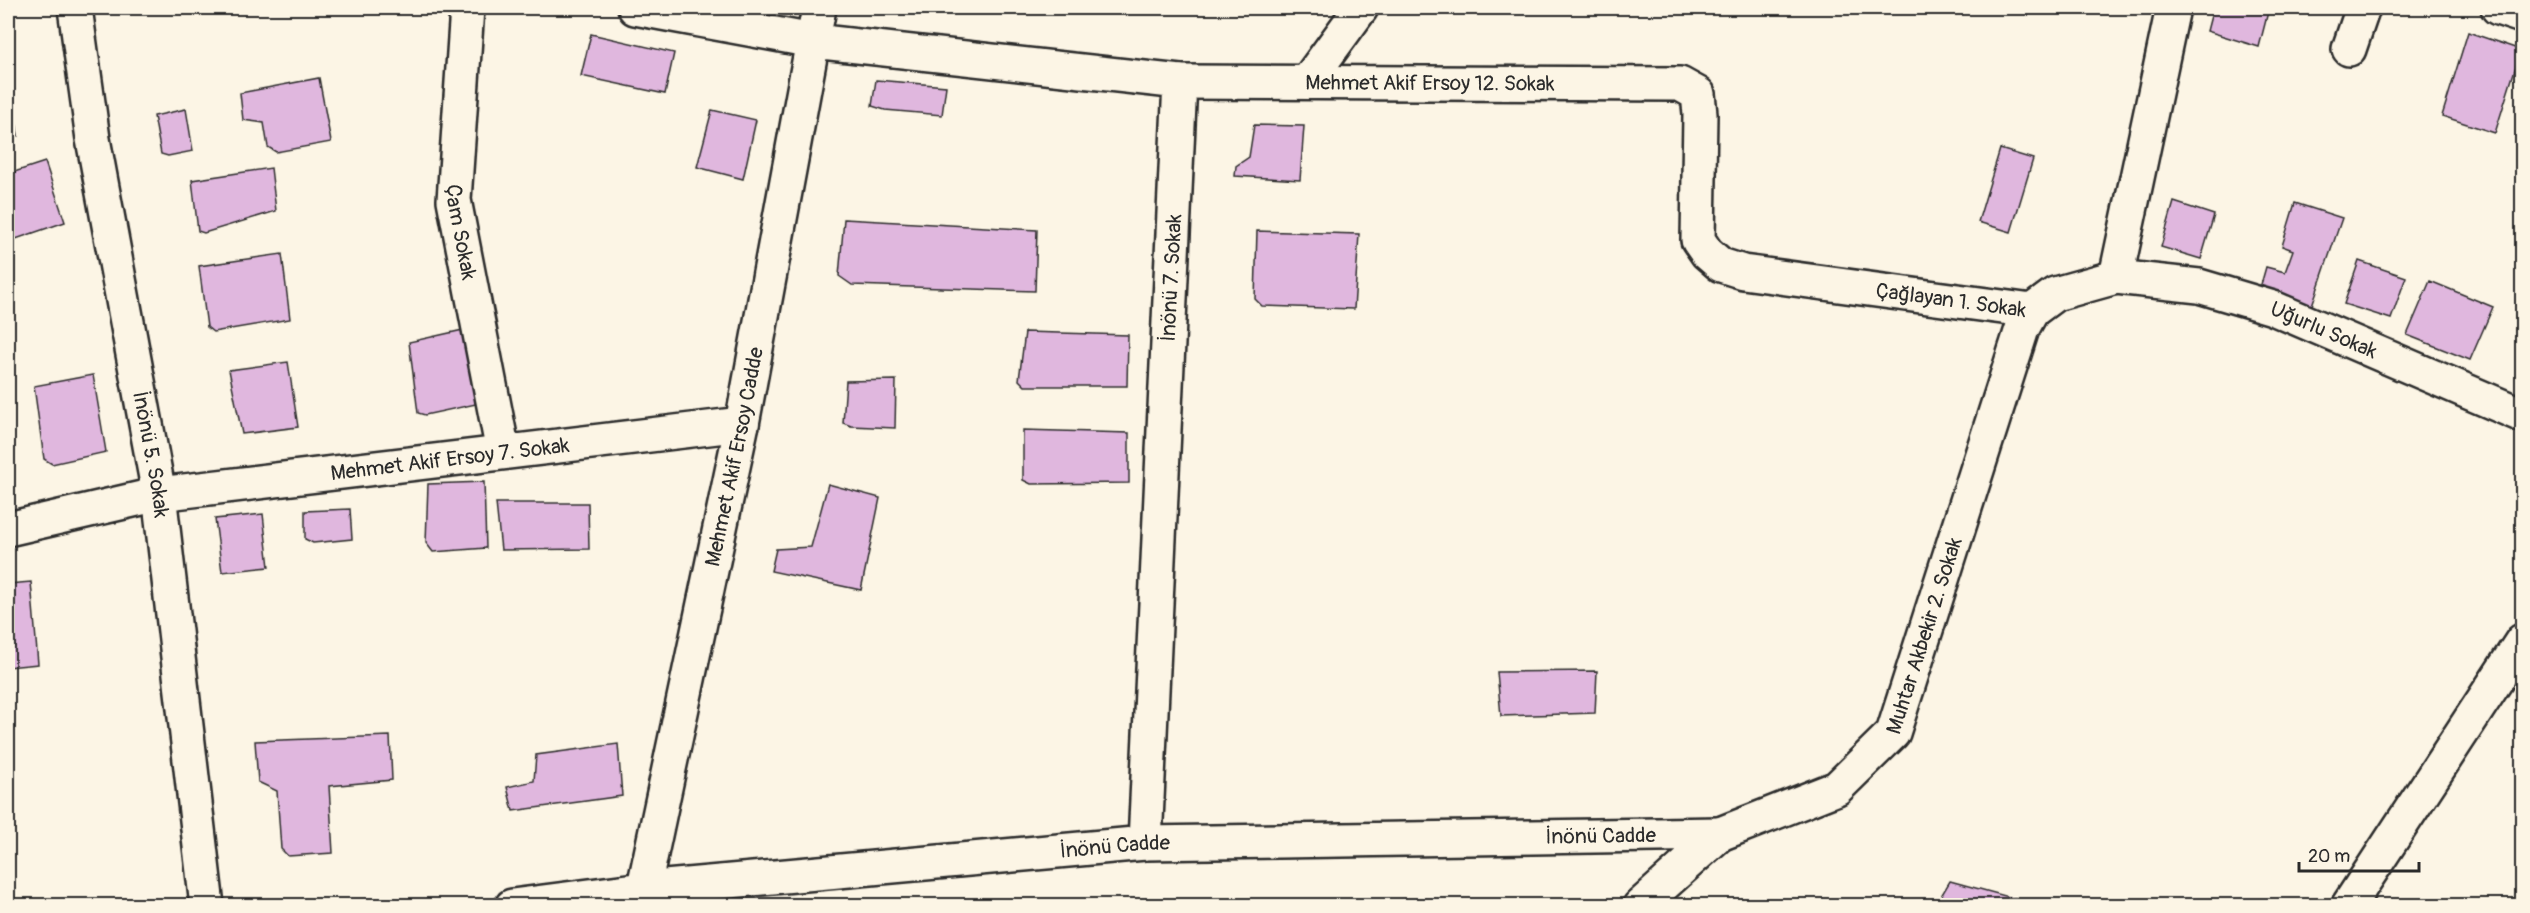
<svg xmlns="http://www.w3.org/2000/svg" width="2530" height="913" font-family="Pangolin,sans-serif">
	<rect width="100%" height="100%" fill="#fcf5e5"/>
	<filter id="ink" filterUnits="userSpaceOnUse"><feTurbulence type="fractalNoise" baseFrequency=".0167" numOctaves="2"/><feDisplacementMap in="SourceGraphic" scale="12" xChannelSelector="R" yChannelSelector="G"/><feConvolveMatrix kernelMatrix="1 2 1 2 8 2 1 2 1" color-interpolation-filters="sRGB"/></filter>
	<g filter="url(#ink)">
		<path fill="#e0b7de" stroke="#2b2b2b" stroke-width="1.5" d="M2213 8H2269L2259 47 2207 31Z
			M2468 32 2521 50 2495 133 2442 116Z
			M591 34 674 53 665 94 581 76Z
			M319 78 331 142 276 152 268 147 264 123 243 120 240 93Z
			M10 80 18 136 8 138V81Z
			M876 80 946 86 942 115 885 110 872 106Z
			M186 109 193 151 168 156 161 154 154 116Z
			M712 110 756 120 743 179 697 167Z
			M1254 125 1304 126 1300 180 1235 176 1236 166 1249 157Z
			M2000 149 2033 159 2011 232 1978 222Z
			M45 162 65 222 10 241 8 174Z
			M271 168 276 211 204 233 198 231 192 180Z
			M2174 202 2214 215 2201 259 2161 247Z
			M2295 203 2342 218 2310 311 2258 295 2266 267 2285 272 2293 250 2282 246Z
			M844 219 1037 230 1035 291 852 285 839 276Z
			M1257 231 1359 234 1354 309 1262 306 1255 299Z
			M282 254 290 319 213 332 207 327 199 266Z
			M2359 261 2406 277 2391 319 2344 304Z
			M2430 281 2493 307 2470 360 2407 335Z
			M463 330 476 404 425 415 418 413 409 342Z
			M1025 332 1128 335 1127 386H1025L1019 380Z
			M288 362 298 427 242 434 229 370Z
			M93 375 106 452 52 464 44 459 34 386Z
			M896 380 895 428 851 426 843 423 846 381Z
			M1023 430 1129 433V483L1031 484 1023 480Z
			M484 482 486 548 433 552 426 543 428 484Z
			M828 484 880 498 861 590 771 571 776 549 811 547Z
			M496 503H588L589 549 501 550Z
			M350 509 352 539 313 543 305 539V511Z
			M263 514 269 567 222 572 215 519Z
			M31 582 38 664 8 667V584Z
			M1597 671 1595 713 1501 716 1497 672Z
			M390 736 392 780 329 786 333 853 288 856 281 849 277 791 258 782 255 741Z
			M618 744 622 796 513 811 507 787 534 781 536 755Z
			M1950 881 2042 906H1935Z"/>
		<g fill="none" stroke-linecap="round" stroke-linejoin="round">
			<g stroke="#2b2b2b" stroke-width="38">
				<g id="minor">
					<path id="s1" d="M75 8 93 139 159 494 207 906"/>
					<path id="s2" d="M467 8 454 200 503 452"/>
					<path d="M635 8 813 41 1180 82 1145 843"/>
					<path d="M2498 8 2522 16"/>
					<path d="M2349 49 2363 8"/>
					<path id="s3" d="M1180 82 1680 84 1698 94 1700 114 1698 240 1707 253 1721 265 1743 272 2032 311 2055 294 2116 277 2173 8"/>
					<path d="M1307 82 1361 8"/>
					<path id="s4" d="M2116 277 2199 286 2273 308 2522 415"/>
					<path id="s5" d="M8 529 159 494 742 424"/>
					<path id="s6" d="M512 906 643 889 1145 843 1720 834"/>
					<path id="s7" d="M1640 906 1720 834 1837 788 1893 733 2022 329 2032 311"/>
					<path d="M2348 906 2522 641"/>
				</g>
			</g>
			<g stroke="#2b2b2b" stroke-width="38">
				<g id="tertiary">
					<path id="s8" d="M640 906 742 424 819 8"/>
				</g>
			</g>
			<use href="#minor" stroke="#fcf5e5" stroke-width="33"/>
			<use href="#tertiary" stroke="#fcf5e5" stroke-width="33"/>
		</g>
	</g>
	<g text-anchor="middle" stroke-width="4.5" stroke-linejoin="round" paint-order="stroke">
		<g font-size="21" fill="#2b2b2b" stroke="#fcf5e5">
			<text dy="7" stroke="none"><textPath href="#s3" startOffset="250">Mehmet Akif Ersoy 12. Sokak</textPath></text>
			<text dy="7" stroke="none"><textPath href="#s2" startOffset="225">Çam Sokak</textPath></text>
			<text transform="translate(1171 278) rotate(-87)" y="7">İnönü 7. Sokak</text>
			<text dy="7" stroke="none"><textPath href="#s3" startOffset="934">Çağlayan 1. Sokak</textPath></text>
			<text dy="7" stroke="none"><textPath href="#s4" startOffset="216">Uğurlu Sokak</textPath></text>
			<text dy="7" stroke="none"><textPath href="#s1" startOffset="453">İnönü 5. Sokak</textPath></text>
			<text dy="7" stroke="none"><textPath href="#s8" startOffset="459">Mehmet Akif Ersoy Cadde</textPath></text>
			<text dy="7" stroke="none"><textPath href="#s5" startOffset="448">Mehmet Akif Ersoy 7. Sokak</textPath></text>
			<text dy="7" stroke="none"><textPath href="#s7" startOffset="414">Muhtar Akbekir 2. Sokak</textPath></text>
			<text dy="7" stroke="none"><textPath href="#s6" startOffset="1092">İnönü Cadde</textPath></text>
			<text dy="7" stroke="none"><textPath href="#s6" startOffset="606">İnönü Cadde</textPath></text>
		</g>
	</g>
	<rect width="2530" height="913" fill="none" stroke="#fcf5e5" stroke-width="30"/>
	<rect x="15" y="15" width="2500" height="883" fill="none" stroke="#2b2b2b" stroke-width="2" filter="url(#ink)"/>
	<path d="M2299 862v9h120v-9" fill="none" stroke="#2b2b2b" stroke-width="3"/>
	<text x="2308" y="862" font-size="18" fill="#2b2b2b" stroke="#fcf5e5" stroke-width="4.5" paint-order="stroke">20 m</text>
</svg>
